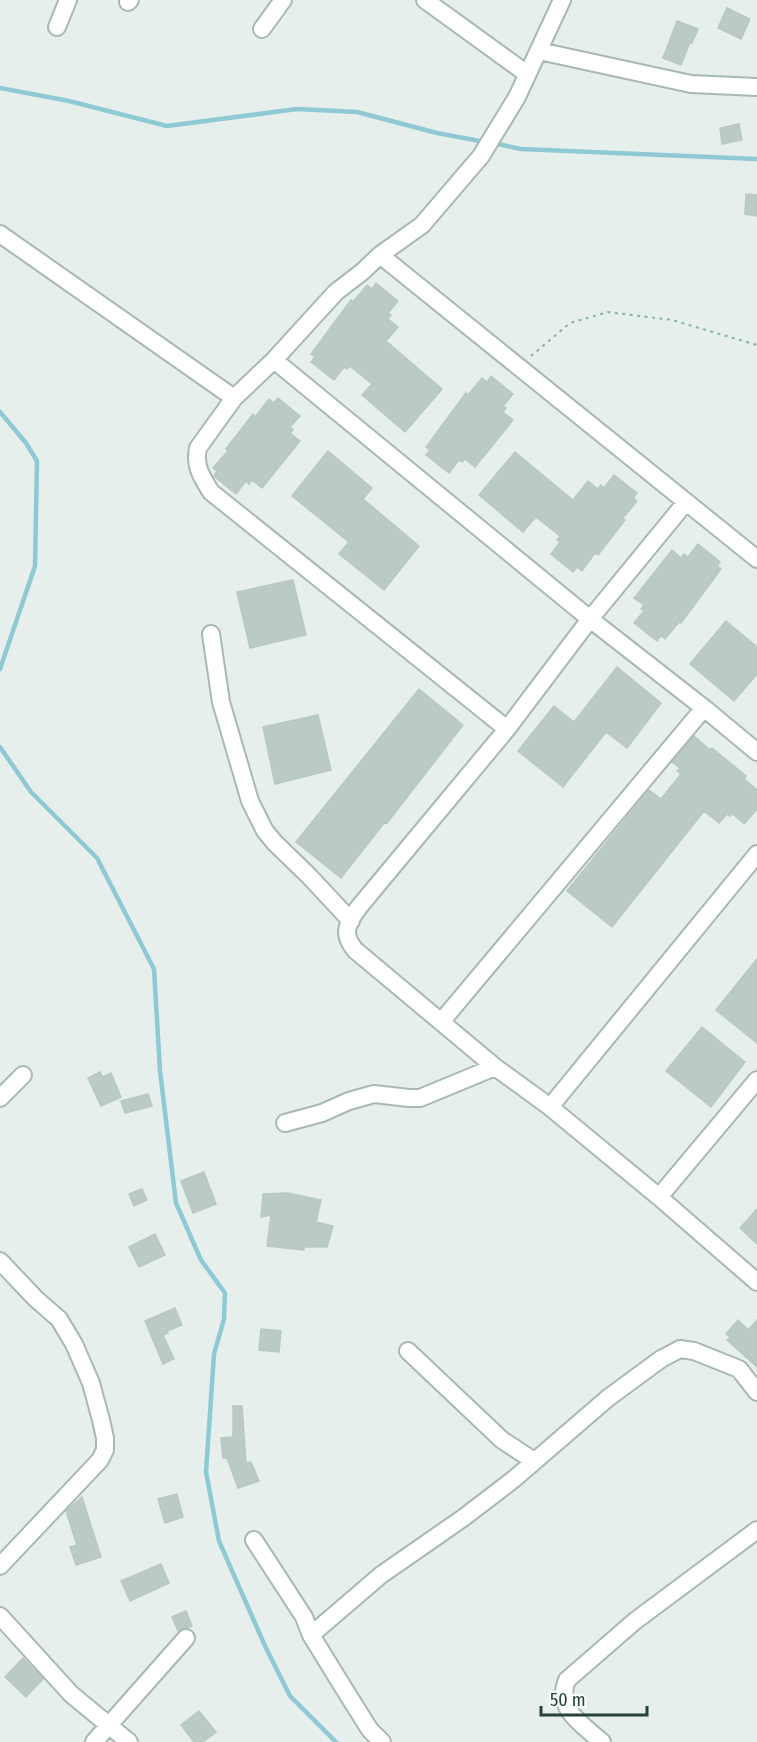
<svg xmlns="http://www.w3.org/2000/svg" width="757" height="1742" font-family="'Fira Sans Condensed',sans-serif">
	<rect width="100%" height="100%" fill="#e6efeb"/>
	<g fill="none" stroke-linecap="round" stroke-linejoin="round">
		<path stroke="#8ec9d4" stroke-width="4.5" d="M0 88 69 101 167 126 297 109 357 112 437 133 485 142
			M493 143 521 149 757 159
			M0 412 26 443 37 461 35 566 0 669
			M0 747 31 792 97 858 154 969 160 1071 176 1203 201 1260 225 1293 224 1319 214 1354 206 1472 219 1541 265 1646 290 1696 336 1742"/>
	</g>
	<path fill="#bbcac4" stroke="#b8c9c2" stroke-width="1.5" d="M727 8 750 19 741 39 718 28Z
		M677 21 698 29 692 43 690 42 681 65 663 58Z
		M739 124 742 140 722 144 720 128Z
		M746 194 757 195V216L745 214Z
		M376 283 398 301 388 313 391 315 388 319 398 327 386 341 442 389 405 432 362 395 372 384 350 366 347 369 344 367 334 380 311 362 315 357 311 354 351 300 353 302 367 285 372 289Z
		M491 376 513 394 503 406 506 408 503 412 513 420 475 467 465 459 462 462 459 460 449 473 426 455 430 450 426 447 466 393 468 395 482 378 487 382Z
		M278 398 300 416 290 427 293 430 290 433 300 441 262 488 252 480 249 484 246 481 236 494 214 476 217 471 213 468 228 451 226 449 253 414 255 417 269 399 274 403Z
		M328 451 372 488 363 499 419 546 384 590 339 554 349 542 292 496Z
		M515 452 573 500 588 481 598 489 601 485 604 488 614 475 637 493 633 498 637 501 623 518 625 520 598 555 595 553 582 571 577 567 573 572 551 554 560 542 557 540 560 536 536 517 523 532 479 495Z
		M698 544 720 562 717 566 721 569 681 623 679 622 665 639 661 635 657 641 634 623 644 611 641 609 644 605 634 598 672 550 681 558 684 554 688 557Z
		M293 580 306 635 250 648 237 592Z
		M726 621 757 647V674L734 701 690 664Z
		M617 667 661 703 627 748 606 732 563 787 518 751 554 706 574 722Z
		M419 689 463 725 401 805 387 823 385 822 341 878 296 842Z
		M318 715 331 770 275 784 263 727Z
		M694 736 710 750 712 748 746 776 744 779 757 790V809L744 824 733 814 730 816 727 814 719 823 704 811 612 927 567 891 649 790 661 799 681 774 677 771 680 768 672 762Z
		M757 959V1043L716 1010Z
		M702 1027 745 1062 711 1107 666 1071Z
		M100 1072 103 1077 111 1073 121 1097 101 1106 88 1078Z
		M148 1094 152 1106 125 1113 121 1101Z
		M204 1172 216 1204 193 1213 181 1181Z
		M142 1189 147 1200 134 1206 129 1194Z
		M288 1193 321 1200 316 1222 333 1226 327 1247H304V1250L267 1246 271 1215 261 1217 263 1194Z
		M757 1209V1244L740 1228Z
		M155 1234 165 1255 139 1267 129 1247Z
		M175 1308 182 1325 167 1331 168 1333 163 1335 174 1359 163 1364 145 1321Z
		M738 1320 748 1330 757 1320V1367L727 1340 730 1337 726 1334Z
		M261 1329 281 1331 279 1352 259 1350Z
		M233 1406H242L246 1463 251 1462 259 1481 238 1488 227 1458H223L221 1438 233 1437Z
		M177 1494 183 1517 165 1523 158 1499Z
		M82 1497 101 1557 76 1565 70 1547 77 1545 66 1511Z
		M161 1564 169 1583 130 1601 121 1581Z
		M186 1611 192 1626 178 1631 172 1617Z
		M23 1658 43 1679 26 1697 5 1677Z
		M199 1711 216 1732 203 1742H194L181 1725Z"/>
	<g fill="none" stroke-linecap="round" stroke-linejoin="round">
		<g stroke="#a8b8b2" stroke-width="20">
			<path id="street" d="M425 0 527 74
				M128 2 130 0
				M57 27 68 0
				M262 29 283 0
				M539 51 691 84 757 87
				M0 234 234 398
				M380 255 757 559
				M274 360 590 619 704 708 757 752
				M686 502 590 619 507 729 369 895C362 904 347 919 347 932 347 938 351 945 355 950L495 1067 550 1107 659 1197 757 1282
				M211 634 221 702 250 801 265 831 275 843 309 876 351 921
				M507 729 211 492C202 477 194 467 198 448L234 398 274 360 336 292 362 272 380 255 422 225 481 156 517 97 562 0
				M441 1022 704 708
				M0 1098 23 1075
				M550 1107 757 854
				M285 1123 322 1113 349 1101 374 1094 409 1098H420L495 1067
				M659 1197 757 1080
				M0 1261 36 1299 59 1319 74 1344 91 1383 101 1420 105 1438V1450L100 1460 0 1566
				M408 1351 502 1440 534 1461
				M254 1540 304 1617 311 1635 343 1687 370 1730 382 1742
				M0 1616 71 1694 129 1742
				M311 1635 381 1575 463 1518 514 1479 608 1398 661 1359 680 1349 694 1351 739 1369 757 1392
				M94 1742 186 1638
				M602 1742C582 1724 555 1709 567 1680L635 1621 757 1530"/>
		</g>
		<path stroke="#86b3a5" stroke-width="2" stroke-dasharray="3 4.5" stroke-linecap="butt" d="M531 356 570 323 608 312 672 320 757 345"/>
		<use href="#street" stroke="#fff" stroke-width="16"/>
	</g>
	<path d="M541 1706v9h106v-9" fill="none" stroke="#24423a" stroke-width="3"/>
	<text x="550" y="1706" font-size="18" fill="#24423a" stroke="#f7fbf9" stroke-width="4.5" paint-order="stroke">50 m</text>
</svg>
